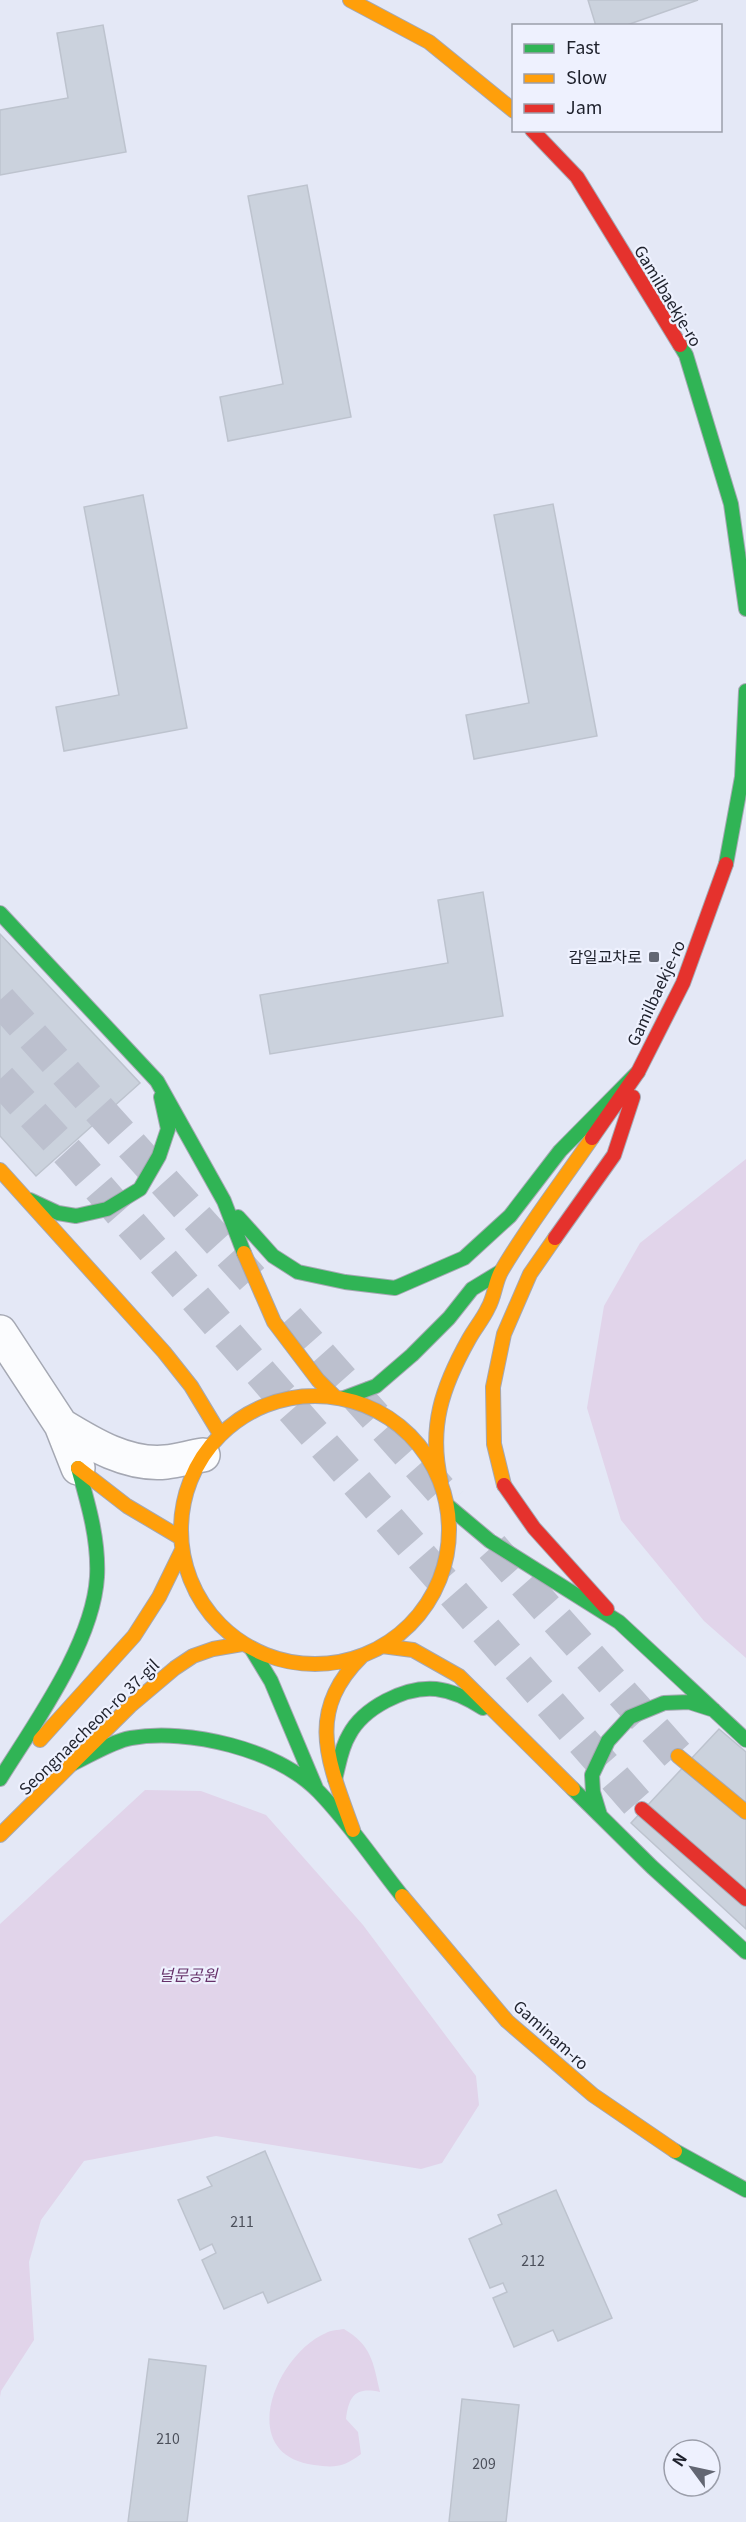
<svg xmlns="http://www.w3.org/2000/svg" width="746" height="2522" font-family="Georgia,'Noto Sans KR',serif">
	<rect width="100%" height="100%" fill="#e4e8f6"/>
	<path fill="#e1d4ea" d="M746 1159V1658L704 1621 621 1520 587 1408 604 1306 640 1243Z
		M145 1790 201 1791 266 1815 363 1925 476 2076 479 2105 442 2163 421 2169 216 2136 84 2161 41 2220 29 2262 34 2340 1 2391 0 2397V1924Z
		M344 2329C372 2346 373 2362 380 2392 356 2387 349 2395 346 2419L358 2432 361 2454C344 2467 335 2468 314 2465 235 2455 275 2355 326 2333 331 2330 338 2330 344 2329Z"/>
	<path fill="#cbd2dd" stroke="#bdc3ce" stroke-width="1.5" d="M588 0H698L624 26H596Z
		M103 25 126 152 0 175V110L68 98 57 33Z
		M307 185 351 417 228 441 220 397 283 384 248 196Z
		M143 495 187 728 64 751 56 707 119 695 84 507Z
		M553 504 597 736 474 759 466 715 529 703 494 515Z
		M483 892 503 1016 270 1054 260 995 448 963 438 900Z
		M0 934 140 1083 36 1176 0 1136Z
		M719 1729 746 1752V1929L631 1823Z
		M265 2151 321 2280 268 2303 263 2292 224 2309 202 2260 216 2253 212 2244 200 2250 178 2200 212 2186 207 2177Z
		M556 2190 612 2318 558 2341 553 2330 514 2347 493 2298 507 2292 503 2283 490 2288 469 2239 502 2224 498 2215Z
		M149 2359 206 2366 187 2522H128Z
		M462 2399 519 2405 506 2522H449Z"/>
	<g fill="none" stroke-linecap="round" stroke-linejoin="round">
		<path stroke="#bcc0ce" stroke-width="33" stroke-dasharray="33 16" stroke-linecap="butt" d="M0 1000 253 1280
			M0 1079 72 1157 642 1809
			M288 1319 451 1502
			M492 1547 678 1756"/>
		<g stroke="#a5a8b3" stroke-width="36">
			<path id="street" d="M0 1332 61 1425 78 1468
				M61 1425C92 1444 128 1466 166 1462 178 1461 190 1457 203 1455"/>
		</g>
		<g stroke="#a5a8b3" stroke-width="16">
			<path id="fast" d="M680 345 686 355 731 504 746 609
				M726 864 742 777 746 691
				M0 913 157 1081 224 1201 244 1253
				M30 1200 58 1213 76 1216 107 1209 140 1189 159 1156 168 1129 161 1097
				M238 1217 273 1256 298 1272 345 1282 395 1288 464 1258 510 1216 560 1151 638 1072
				M344 1398 376 1386 412 1355 449 1318 472 1289 500 1272
				M447 1505 490 1541 619 1622 746 1740
				M251 1648 271 1681 316 1788
				M72 1764C89 1756 113 1741 131 1738 188 1728 277 1749 319 1792 350 1824 374 1861 402 1896
				M0 1779C35 1723 93 1643 97 1577 99 1540 88 1503 78 1468
				M335 1779C339 1764 341 1748 349 1735 363 1708 405 1686 436 1689 453 1691 469 1699 483 1708
				M573 1789 652 1867 746 1952
				M600 1815 593 1792 592 1775 608 1741 630 1717 664 1703 689 1702 714 1710
				M675 2151 746 2190"/>
		</g>
		<g stroke="#a5a8b3" stroke-width="16">
			<path id="slow" d="M350 0 429 42 514 111
				M0 1170 164 1352 191 1386 220 1434
				M244 1253 274 1322 318 1380 334 1396
				M181 1530a134 134 0 1 1 268 0a134 134 0 1 1-268 0Z
				M78 1468 127 1506 181 1538
				M441 1482C428 1428 442 1387 469 1339 475 1328 483 1319 488 1308 495 1296 495 1281 502 1270 529 1224 562 1182 592 1138
				M504 1485 494 1444 493 1387 504 1334 530 1274 555 1238
				M382 1646 413 1650 459 1676 573 1789
				M40 1740 134 1636 159 1597 182 1550
				M678 1756 746 1812
				M353 1830C329 1763 304 1713 362 1656
				M0 1835 130 1706 175 1668 193 1656 213 1649 242 1644
				M402 1896 507 2021 593 2095 675 2151"/>
		</g>
		<g stroke="#a5a8b3" stroke-width="16">
			<path id="jam" d="M532 130 577 177 680 345
				M592 1138 638 1072 683 983 726 864
				M555 1238 614 1155 633 1097
				M504 1485 534 1528 607 1609
				M642 1809 746 1899"/>
		</g>
		<use href="#street" stroke="#fbfcfe" stroke-width="33"/>
		<use href="#fast" stroke="#30b455" stroke-width="14"/>
		<use href="#slow" stroke="#ff9f0a" stroke-width="14"/>
		<use href="#jam" stroke="#e5322d" stroke-width="14"/>
	</g>
	<rect fill="#636773" stroke="#eef1fe" stroke-width="2" x="648" y="951" width="12" height="12" rx="3"/>
	<g text-anchor="middle" stroke-width="4.5" stroke-linejoin="round" paint-order="stroke">
		<g font-size="14" fill="#4b4f5a">
			<text x="242" y="2227">211</text>
			<text x="533" y="2266">212</text>
			<text x="168" y="2444">210</text>
			<text x="484" y="2469">209</text>
		</g>
		<g font-size="16" fill="#1e212c" stroke="#eef1fe">
			<text transform="translate(668 296) rotate(59)" y="6">Gamilbaekje-ro</text>
			<text transform="translate(656 993) rotate(-65)" y="6">Gamilbaekje-ro</text>
			<text transform="translate(89 1727) rotate(-44)" y="6">Seongnaecheon-ro 37-gil</text>
			<text transform="translate(551 2035) rotate(42)" y="6">Gaminam-ro</text>
		</g>
		<g font-size="16" fill="#1e212c" stroke="#eef1fe" text-anchor="end">
			<text x="642" y="963">감일교차로</text>
		</g>
		<g font-size="16" font-style="italic" fill="#66326a" stroke="#eef1fe">
			<text x="188" y="1981">널문공원</text>
		</g>
	</g>
	<rect x="512" y="24" width="210" height="108" fill="#eef1fe" stroke="#9b9eaa" stroke-width="1.5"/>
	<rect x="524" y="44" width="30" height="9" fill="#30b455" stroke="#9b9eaa" stroke-width="1.5"/>
	<text x="566" y="54" font-size="18" fill="#1e212c">Fast</text>
	<rect x="524" y="74" width="30" height="9" fill="#ff9f0a" stroke="#9b9eaa" stroke-width="1.5"/>
	<text x="566" y="84" font-size="18" fill="#1e212c">Slow</text>
	<rect x="524" y="104" width="30" height="9" fill="#e5322d" stroke="#9b9eaa" stroke-width="1.5"/>
	<text x="566" y="114" font-size="18" fill="#1e212c">Jam</text>
	<g transform="translate(692 2468) rotate(303)"><circle r="28" fill="#eef1fe" stroke="#9b9eaa" stroke-width="1.5"/>
	<path d="M0-4.5L10 22L0 15L-10 22Z" fill="#636773"/>
	<text y="-9" font-size="16" font-weight="bold" text-anchor="middle" fill="#1e212c">N</text>
	</g>
</svg>
